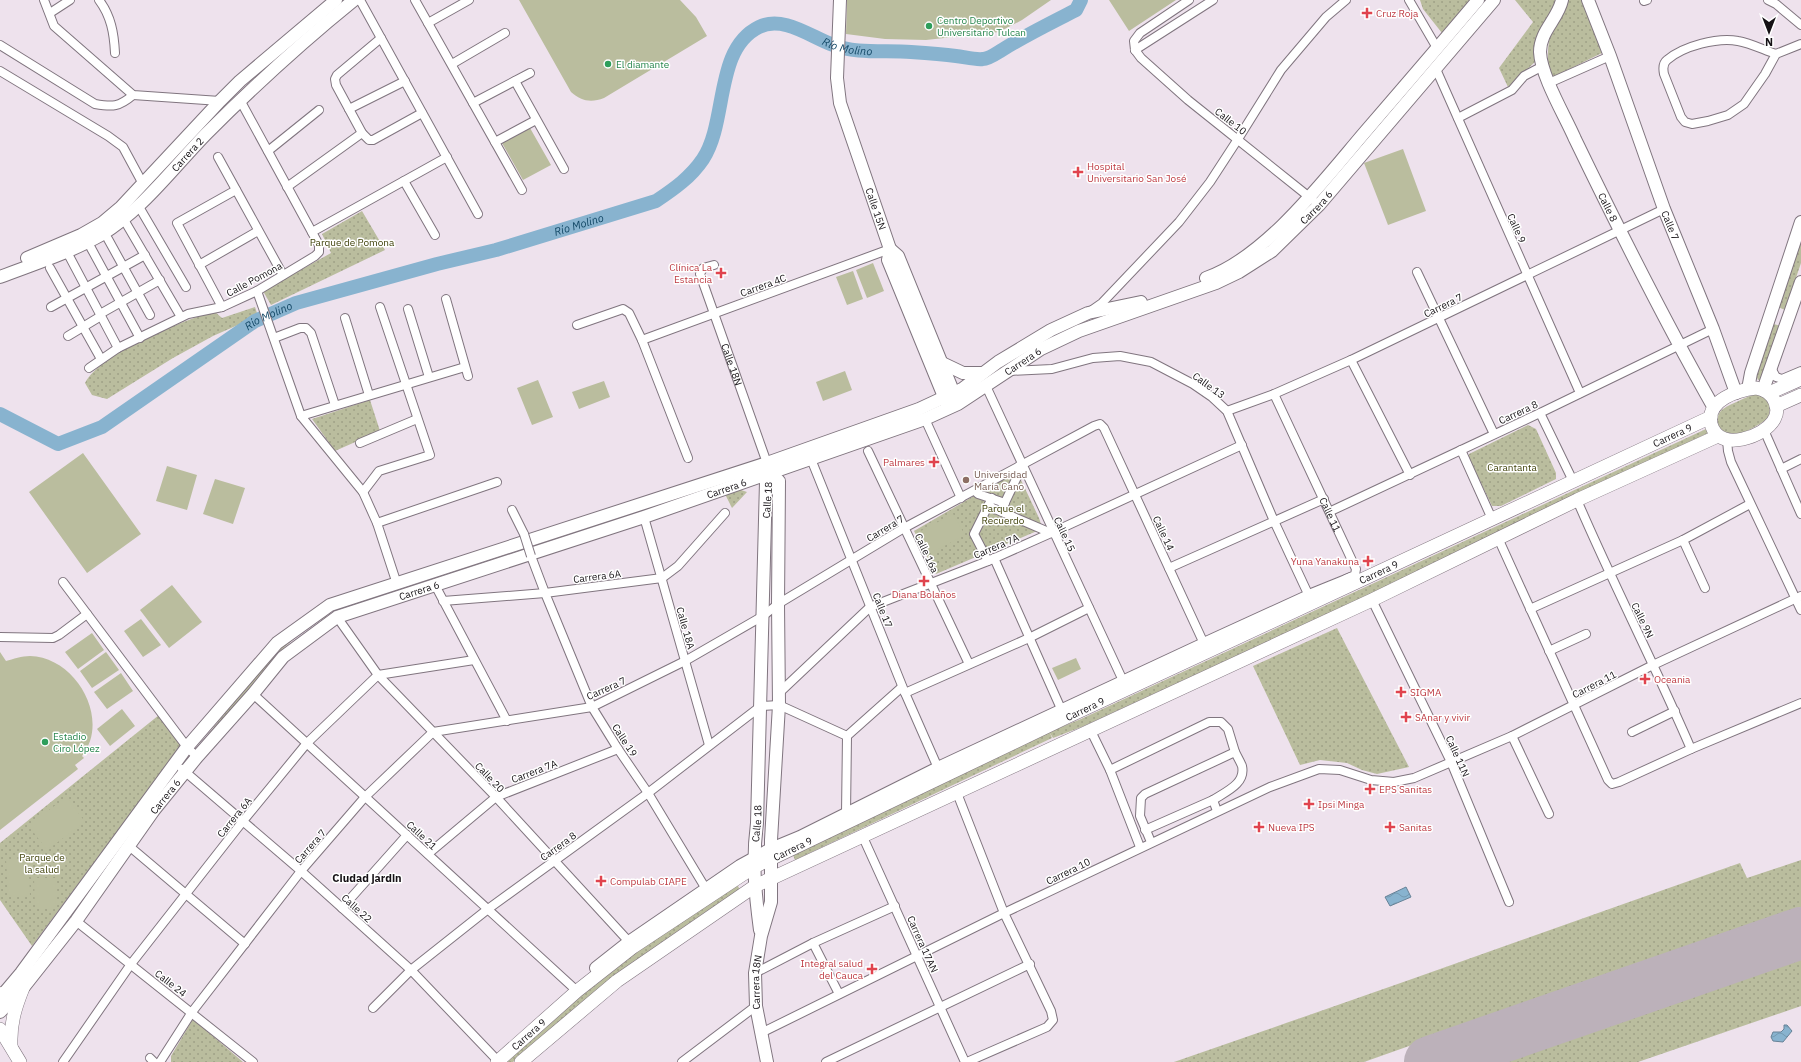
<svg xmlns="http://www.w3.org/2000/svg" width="1801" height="1062" font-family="'IBM Plex Sans',sans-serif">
	<defs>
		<pattern id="grass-dots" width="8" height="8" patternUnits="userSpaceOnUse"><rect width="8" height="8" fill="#babd9e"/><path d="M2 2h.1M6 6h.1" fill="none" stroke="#9fa187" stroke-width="1.8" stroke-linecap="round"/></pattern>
		<pattern id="water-waves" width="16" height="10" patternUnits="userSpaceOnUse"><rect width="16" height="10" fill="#88b3cf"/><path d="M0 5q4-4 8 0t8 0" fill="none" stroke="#7499b1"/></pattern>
	</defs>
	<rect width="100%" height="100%" fill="#eee2ed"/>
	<path fill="url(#grass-dots)" d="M1420 0H1471L1442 33 1423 9Z
		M1515 0H1557L1537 40 1535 62 1508 87 1499 68 1533 22Z
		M1567 0H1582L1602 53 1551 78C1543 44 1551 30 1567 0Z
		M362 211 385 250 271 305 263 291 331 253 322 234Z
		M1801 235V263L1785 310 1778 307Z
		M255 307 258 316 213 336 173 358 107 399 92 395 85 383C103 351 179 323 214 311L222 318Z
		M1770 323 1781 326 1764 379 1758 380 1756 375Z
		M1754 394C1767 396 1774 406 1767 419 1761 424 1738 437 1731 436 1719 434 1712 417 1723 409 1732 403 1744 399 1754 394Z
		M370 400 380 431 335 451 312 419Z
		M1528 425 1536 429 1556 473V479L1501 506H1492L1469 458V454Z
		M1706 429 1708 433 1358 600 1084 726 1053 738 1050 733 1052 738 795 860 793 855 1049 732 1081 719Z
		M1010 477H1017L1021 480 1039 518 1041 524 1037 531 936 574 914 531 1003 479Z
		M741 490 747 492 732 508 725 494Z
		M326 615V617L306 628 278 653 196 753 194 752 276 649 306 624Z
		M1337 628 1409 767 1377 774 1362 770 1347 763 1320 760 1300 765 1253 666Z
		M159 715 183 747 160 774 32 946 0 900V843Z
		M1801 860V907L1364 1062H1174C1363 997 1551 929 1740 863L1747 878Z
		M737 884 740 890C659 941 584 998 513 1062H506L591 986 632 954Z
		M1801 952V1006L1638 1062H1487Z
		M193 1019 243 1062H171V1056Z"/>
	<path fill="#babd9e" d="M519 0H680L696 17 707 36 604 98C591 103 581 101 571 92Z
		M847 0H1051L1022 20 999 32 926 40 885 39 846 34Z
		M1109 0H1176L1129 31Z
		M530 128 551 165 523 180 502 143Z
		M1403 149 1426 211 1388 225 1364 163Z
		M873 263 884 291 867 298 856 270Z
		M853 271 863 299 847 305 836 277Z
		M845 371 852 390 823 401 816 382Z
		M538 380 553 417 532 425 517 388Z
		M604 381 610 397 579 409 572 392Z
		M83 453 141 534 87 573 29 492Z
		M167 466 197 475 187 510 156 501Z
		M215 479 245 488 233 524 203 514Z
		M953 514 965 535 929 554 917 533Z
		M172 585 202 622 169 648 140 610Z
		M141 619 161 645 143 657 124 631Z
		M92 633 104 650 78 669 65 652Z
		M0 652 6 661C13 659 22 656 30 656 76 657 111 719 82 756L84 758 75 765 78 769 0 830Z
		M106 652 119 670 92 688 80 671Z
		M1076 658 1081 669 1058 680 1052 668Z
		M121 673 133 691 107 709 94 692Z
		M122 709 135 726 110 746 97 729Z
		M67 797 85 822 47 850 28 825Z
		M6 859H28L30 895H8Z
		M34 878H55L56 909H35Z"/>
	<path fill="url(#water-waves)" stroke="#668297" d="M1406 887 1411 897 1390 906 1385 897Z
		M1784 1025H1787L1792 1031 1783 1042 1773 1041 1771 1037 1773 1032H1781L1784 1029Z"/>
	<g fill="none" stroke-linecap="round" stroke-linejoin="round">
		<path stroke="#88b3cf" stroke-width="14" id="s1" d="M0 414 58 444 102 427 255 321 296 303 437 264 496 250 656 201C674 189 691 177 703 159 728 121 714 49 759 27 783 15 811 37 833 45 856 54 886 50 911 52 926 53 941 54 956 56 965 57 975 60 983 59 989 59 997 53 1002 50 1026 35 1051 23 1076 10L1081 0"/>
		<path stroke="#bcb1ba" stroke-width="52" d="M1430 1062 1801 933"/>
		<g stroke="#80757f" stroke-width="10">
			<g id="street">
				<path d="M44 0 54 26 133 95 220 101"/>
				<path d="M99 0C111 16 114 33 115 53"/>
				<path d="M360 0 478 214"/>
				<path d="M415 0 522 190"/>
				<path d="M1409 0 1437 48"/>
				<path d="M1768 0 1776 4 1801 25"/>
				<path d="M1644 1 1647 0"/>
				<path d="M50 13 70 0"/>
				<path d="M428 23 469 0"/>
				<path d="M381 38 337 75 335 79 336 85 362 133 369 140H373L422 113"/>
				<path d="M0 45 95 104C113 107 119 107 133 95"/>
				<path d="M1135 50 1141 58 1188 100 1313 200"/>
				<path d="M1135 50 1213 0"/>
				<path d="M1135 50 1134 41 1140 33 1189 0"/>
				<path d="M1776 54C1764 50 1750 43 1738 41 1718 37 1683 46 1667 60 1663 63 1663 69 1664 74L1681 117 1685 122 1692 124 1708 121 1728 115 1744 104 1765 74 1776 54 1801 44"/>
				<path d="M452 64 505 33"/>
				<path d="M1436 69 1580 393"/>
				<path d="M0 71 108 136 123 147 143 184"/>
				<path d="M515 81 564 169"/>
				<path d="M1549 83 1610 56"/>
				<path d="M473 103 530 73"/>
				<path d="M349 109 405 81"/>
				<path d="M1458 118 1512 90 1524 76 1543 66"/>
				<path d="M495 142 536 120"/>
				<path d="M268 151 319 110"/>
				<path d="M218 157 283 275"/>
				<path d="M404 181 435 235"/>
				<path d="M287 187 362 133"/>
				<path d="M138 205 186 287"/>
				<path d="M123 218 181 317"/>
				<path d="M312 232 447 157"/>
				<path d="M108 239 150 315"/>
				<path d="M91 248 140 338"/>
				<path d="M67 252 118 348"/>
				<path d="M199 265 258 231"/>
				<path id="s2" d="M714 265 703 268 700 274 767 463"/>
				<path d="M50 268 101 359"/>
				<path d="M1417 272 1494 434"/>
				<path d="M257 291 301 416 363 492 377 523 397 584"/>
				<path d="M446 299 468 376"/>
				<path d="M51 307 145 255"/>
				<path d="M222 307 177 223 236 190"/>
				<path d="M408 309 429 377"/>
				<path d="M1092 310 1102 303 1179 222 1210 182 1238 139 1281 70 1326 17 1346 0"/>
				<path d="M100 314 160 280"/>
				<path d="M345 318 369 395"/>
				<path d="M577 325 623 309 629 313 642 340 688 458"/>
				<path d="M68 336 101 316"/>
				<path d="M274 338 300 328H306L311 333 335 405"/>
				<path d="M642 340 890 249"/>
				<path d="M1351 360 1410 475"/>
				<path d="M89 368 118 348 188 314 222 307 257 291 315 256 319 252V245L240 100"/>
				<path d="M1771 368 1776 377 1782 379 1801 371"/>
				<path d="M1009 371 1052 369 1093 358 1120 356 1151 362 1193 384 1212 397 1227 411 1274 521 1309 596"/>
				<path d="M986 386 1125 685"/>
				<path id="s3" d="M1274 394 1356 569 1355 575 1346 579"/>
				<path d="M1227 411 1274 394 1351 360 1664 209"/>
				<path d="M1540 413 1573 481"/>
				<path d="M301 416 465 367"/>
				<path d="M925 419 961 498"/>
				<path d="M1764 430 1801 514"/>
				<path d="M1727 440 1728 451 1731 462 1801 610"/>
				<path d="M360 443 417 419"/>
				<path d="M1461 450 1492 519"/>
				<path d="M868 451 969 664"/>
				<path d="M811 459 905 693 938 768"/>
				<path d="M1781 469 1801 459"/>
				<path d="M975 491 978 494 1005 503"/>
				<path d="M363 492 379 471 430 455 380 307"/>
				<path d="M1577 500C1613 584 1655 665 1691 749"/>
				<path d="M988 506 1051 533"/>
				<path d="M512 510 524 534"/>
				<path d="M1001 511 1017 477 1019 466"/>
				<path d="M1331 511 1540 413 1713 329"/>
				<path d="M644 517 709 745"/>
				<path d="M377 523 497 482"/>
				<path d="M1498 538 1608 780 1612 784 1619 782 1691 749 1801 703"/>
				<path d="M1683 540 1705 588"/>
				<path d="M531 556 545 593 592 707 618 749 648 793 706 889"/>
				<path d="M994 558 1062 711"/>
				<path d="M988 561 974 534 992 498"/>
				<path d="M1169 568 1324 499"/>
				<path d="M63 582 187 747 197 757"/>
				<path d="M435 585 507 721"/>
				<path d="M1372 600 1451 762 1509 902"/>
				<path d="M443 601 545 593 662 578 678 566 725 513"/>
				<path d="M1530 609 1683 540 1750 504"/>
				<path d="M337 617 378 675 496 797 632 945"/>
				<path d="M0 637 53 638 59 635 87 614"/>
				<path d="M1549 651 1586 634"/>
				<path d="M779 693 870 607 988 561 1051 533 1242 445"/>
				<path d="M905 693 1029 638 1089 608"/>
				<path d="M253 694 577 991"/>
				<path d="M1090 729 1110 770 1140 847"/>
				<path d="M1632 732 1675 711"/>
				<path d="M847 736 902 687"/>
				<path d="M1512 736 1549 814"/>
				<path d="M182 769 301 871 411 970 498 1061"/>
				<path d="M1110 770 1209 722H1221L1228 729 1235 752 1145 794 1141 798 1140 816 1151 842"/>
				<path d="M957 793 1004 913 1051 1011 1053 1020 1047 1027 967 1062"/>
				<path d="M1213 800C1225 792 1246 784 1242 766 1240 761 1237 756 1235 752"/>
				<path d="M846 814 847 736"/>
				<path d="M1145 830 1213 800 1217 811"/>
				<path d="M862 835 965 1062"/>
				<path d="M129 846 245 944"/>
				<path d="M428 854 496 797 618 749"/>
				<path d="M342 908 407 835"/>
				<path d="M76 921 253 1062"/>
				<path d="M813 943 839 994"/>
				<path d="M755 973 813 943 895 906"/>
				<path d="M373 1008 411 970 488 909 648 793 761 706 779 705 847 736"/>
				<path d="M761 1033 1004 913 1270 787 1319 769 1340 770 1371 780 1394 782 1414 778 1512 736 1653 665 1801 596"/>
				<path d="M150 1058 154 1062"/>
				<path d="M63 1062 131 964 243 821 307 743 378 675 474 660"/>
				<path d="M160 1062 192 1012 301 871 365 797 433 732 592 707 685 661 763 616 778 604 904 528 1094 426 1100 424 1104 428 1206 648"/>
				<path d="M682 1062 756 1006"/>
				<path d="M826 1062 1030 964"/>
			</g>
		</g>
		<g stroke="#80757f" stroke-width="14">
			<g id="secondary">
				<path id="s4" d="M840 0 837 78 840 103 890 249 888 260 947 404"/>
				<path id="s5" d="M1562 0C1558 19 1540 31 1540 52 1541 76 1565 116 1575 139 1619 230 1664 320 1714 408"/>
				<path id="s6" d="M1588 0 1610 56 1664 209 1713 329 1736 393"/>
				<path d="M890 249 898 256 957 401"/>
				<path d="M27 258 81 235 102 223 121 207 220 101 240 81 336 0"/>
				<path id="s7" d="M0 277C34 264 69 253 101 235 141 211 173 168 206 134 253 87 302 42 354 0"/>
				<path d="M1206 278C1266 257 1324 180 1365 132 1403 88 1441 44 1478 0"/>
				<path d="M942 363 963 373H982"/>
				<path d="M1748 389 1751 373 1801 222"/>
				<path d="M1763 390 1801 282"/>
				<path id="s8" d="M760 930C755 892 752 862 757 823L766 482 770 473"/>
				<path d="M596 968 629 942 740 866 771 849 800 837 938 768 1204 644 1309 596 1351 579"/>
				<path d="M0 998 21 973 187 747 277 643 330 605 767 463 919 409 962 389 998 362 1051 330 1088 313 1141 302"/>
				<path id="s9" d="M0 1012 23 988 76 921 154 810 197 757 253 694 283 657 337 617 644 517 925 419 958 404 1041 349 1079 331 1216 283 1239 272 1272 251 1319 205 1494 0"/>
				<path id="s10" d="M767 1062 756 1006 755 973 761 936 771 902V840L779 705 778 604 779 481 770 473"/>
			</g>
		</g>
		<g stroke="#80757f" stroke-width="14">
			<g id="primary">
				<path d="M1756 388C1765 390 1771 393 1775 402 1786 426 1744 445 1725 439 1718 437 1713 431 1711 424 1706 400 1738 390 1756 388Z"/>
				<path d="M1769 393 1801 379"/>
				<path d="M1776 406 1801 395"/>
				<path d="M0 994 4 993"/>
				<path d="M0 1029 20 1062"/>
				<path d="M11 1046C10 1024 15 1008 23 988"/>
				<path id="s11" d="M497 1062 577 991 633 947 754 867 1065 718 1711 417"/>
				<path d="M521 1062 617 981 755 886 1372 600 1577 500 1718 436"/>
			</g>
		</g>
		<use href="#street" stroke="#fff" stroke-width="8"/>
		<use href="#secondary" stroke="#fff" stroke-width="12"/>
		<use href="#primary" stroke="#fff" stroke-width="13"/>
		<g stroke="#80757f" stroke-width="10" stroke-linecap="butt">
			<path id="street-bridge" d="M524 534 531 556"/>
		</g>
		<use href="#street-bridge" stroke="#fff" stroke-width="8"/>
	</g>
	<g fill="#e0444e" stroke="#fff" stroke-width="1.5">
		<path d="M1365 7h4v4h4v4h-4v4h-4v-4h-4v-4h4z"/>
		<path d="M1076 166h4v4h4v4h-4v4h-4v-4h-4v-4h4z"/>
		<path d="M719 267h4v4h4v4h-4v4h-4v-4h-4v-4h4z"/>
		<path d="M932 456h4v4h4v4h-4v4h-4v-4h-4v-4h4z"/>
		<path d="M1366 555h4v4h4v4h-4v4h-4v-4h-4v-4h4z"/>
		<path d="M922 575h4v4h4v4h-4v4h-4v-4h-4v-4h4z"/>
		<path d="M1643 673h4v4h4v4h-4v4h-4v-4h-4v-4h4z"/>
		<path d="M1399 686h4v4h4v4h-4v4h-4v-4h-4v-4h4z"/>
		<path d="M1404 711h4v4h4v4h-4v4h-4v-4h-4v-4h4z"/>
		<path d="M1368 783h4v4h4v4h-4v4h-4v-4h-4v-4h4z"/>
		<path d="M1307 798h4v4h4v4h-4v4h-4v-4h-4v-4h4z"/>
		<path d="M1257 821h4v4h4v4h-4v4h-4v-4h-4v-4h4z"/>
		<path d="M1388 821h4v4h4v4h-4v4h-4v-4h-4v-4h4z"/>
		<path d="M599 875h4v4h4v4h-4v4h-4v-4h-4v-4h4z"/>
		<path d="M870 963h4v4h4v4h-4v4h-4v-4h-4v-4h4z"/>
	</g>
	<g fill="#2e9e5b" stroke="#fff" stroke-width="1.5">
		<circle cx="929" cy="26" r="4"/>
		<circle cx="608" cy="64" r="4"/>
		<circle cx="45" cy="742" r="4"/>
	</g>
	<circle fill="#8d6e63" stroke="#fff" stroke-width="1.5" cx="966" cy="480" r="4"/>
	<g text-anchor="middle" stroke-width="3" stroke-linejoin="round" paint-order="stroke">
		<g font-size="10" fill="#be3a42" stroke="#fff" text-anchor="start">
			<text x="1376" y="17">Cruz Roja</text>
			<text x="1087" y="170">Hospital<tspan x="1087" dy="12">Universitario San José</tspan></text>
			<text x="712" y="271" text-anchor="end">Clínica La<tspan x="712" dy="12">Estancia</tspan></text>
			<text x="925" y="466" text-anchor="end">Palmares</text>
			<text x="1359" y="565" text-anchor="end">Yuna Yanakuna</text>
			<text x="924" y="598" text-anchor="middle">Diana Bolaños</text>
			<text x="1654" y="683">Oceania</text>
			<text x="1410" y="696">SIGMA</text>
			<text x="1415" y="721">SAnar y vivir</text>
			<text x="1379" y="793">EPS Sanitas</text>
			<text x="1318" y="808">Ipsi Minga</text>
			<text x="1268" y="831">Nueva IPS</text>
			<text x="1399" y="831">Sanitas</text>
			<text x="610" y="885">Compulab CIAPE</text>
			<text x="863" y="967" text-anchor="end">Integral salud<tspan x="863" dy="12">del Cauca</tspan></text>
		</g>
		<g font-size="10" fill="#27864d" stroke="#fff" text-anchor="start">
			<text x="937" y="24">Centro Deportivo<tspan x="937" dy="12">Universitario Tulcan</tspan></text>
			<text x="616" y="68">El diamante</text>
			<text x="53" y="740">Estadio<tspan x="53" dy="12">Ciro López</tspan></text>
		</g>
		<g font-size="10" fill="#151115" stroke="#fff">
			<text transform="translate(1231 121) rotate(38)" y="4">Calle 10</text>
			<text dy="4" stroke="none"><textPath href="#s7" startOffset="228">Carrera 2</textPath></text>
			<text dy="4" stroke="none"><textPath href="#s9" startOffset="1592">Carrera 6</textPath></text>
			<text dy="4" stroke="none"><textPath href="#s5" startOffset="227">Calle 8</textPath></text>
			<text dy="4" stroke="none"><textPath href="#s4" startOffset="215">Calle 15N</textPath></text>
			<text dy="4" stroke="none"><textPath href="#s6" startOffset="240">Calle 7</textPath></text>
			<text transform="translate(1517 228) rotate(66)" y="4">Calle 9</text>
			<text transform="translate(254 279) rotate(-28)" y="4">Calle Pomona</text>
			<text transform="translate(763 285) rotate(-20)" y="4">Carrera 4C</text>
			<text transform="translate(1443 305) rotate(-26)" y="4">Carrera 7</text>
			<text dy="4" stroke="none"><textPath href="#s9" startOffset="1256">Carrera 6</textPath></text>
			<text dy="4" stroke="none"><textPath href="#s2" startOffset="114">Calle 18N</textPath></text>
			<text transform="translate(1209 385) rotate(36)" y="4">Calle 13</text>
			<text transform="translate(1518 412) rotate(-25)" y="4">Carrera 8</text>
			<text dy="4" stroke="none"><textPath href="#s11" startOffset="1338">Carrera 9</textPath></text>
			<text dy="4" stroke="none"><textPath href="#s9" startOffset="932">Carrera 6</textPath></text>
			<text transform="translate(767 500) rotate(-86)" y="4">Calle 18</text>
			<text dy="4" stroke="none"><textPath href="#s3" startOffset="133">Calle 11</textPath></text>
			<text transform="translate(885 528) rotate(-31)" y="4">Carrera 7</text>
			<text transform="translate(1164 533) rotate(65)" y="4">Calle 14</text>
			<text transform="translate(1065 534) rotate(65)" y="4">Calle 15</text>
			<text transform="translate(996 546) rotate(-23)" y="4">Carrera 7A</text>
			<text transform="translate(927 553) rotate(65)" y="4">Calle 16a</text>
			<text dy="4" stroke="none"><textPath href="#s11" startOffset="1014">Carrera 9</textPath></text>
			<text transform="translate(597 576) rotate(-7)" y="4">Carrera 6A</text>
			<text dy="4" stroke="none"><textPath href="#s9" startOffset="608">Carrera 6</textPath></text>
			<text transform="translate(883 610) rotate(68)" y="4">Calle 17</text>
			<text transform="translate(1643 620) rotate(64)" y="4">Calle 9N</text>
			<text transform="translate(686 628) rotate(74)" y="4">Calle 18A</text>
			<text transform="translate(1594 684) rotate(-27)" y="4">Carrera 11</text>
			<text transform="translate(606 688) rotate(-24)" y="4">Carrera 7</text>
			<text dy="4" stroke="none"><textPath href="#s11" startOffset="690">Carrera 9</textPath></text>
			<text transform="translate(625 740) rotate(57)" y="4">Calle 19</text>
			<text transform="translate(1458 756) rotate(66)" y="4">Calle 11N</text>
			<text transform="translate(534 771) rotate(-21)" y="4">Carrera 7A</text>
			<text transform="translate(490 777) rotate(46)" y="4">Calle 20</text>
			<text dy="4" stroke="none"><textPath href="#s9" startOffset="272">Carrera 6</textPath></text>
			<text transform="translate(234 817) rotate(-51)" y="4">Carrera 6A</text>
			<text dy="4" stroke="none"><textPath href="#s8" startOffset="107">Calle 18</textPath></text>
			<text transform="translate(422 835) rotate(43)" y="4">Calle 21</text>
			<text transform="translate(310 846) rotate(-49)" y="4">Carrera 7</text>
			<text transform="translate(558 846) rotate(-36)" y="4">Carrera 8</text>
			<text dy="4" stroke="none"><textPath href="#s11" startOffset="366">Carrera 9</textPath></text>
			<text transform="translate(1068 871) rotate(-26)" y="4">Carrera 10</text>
			<text transform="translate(357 908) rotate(42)" y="4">Calle 22</text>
			<text transform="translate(923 944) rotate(66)" y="4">Carrera 17AN</text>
			<text dy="4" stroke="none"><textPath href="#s10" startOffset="81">Carrera 18N</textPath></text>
			<text transform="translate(171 983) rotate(38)" y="4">Calle 24</text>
			<text dy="4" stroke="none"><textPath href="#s11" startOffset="42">Carrera 9</textPath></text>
		</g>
		<g font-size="10" fill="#41430c" stroke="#fff">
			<text x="352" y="246">Parque de Pomona</text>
			<text x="1512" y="471">Carantanta</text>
			<text x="1003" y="512">Parque el<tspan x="1003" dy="12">Recuerdo</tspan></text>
			<text x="42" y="861">Parque de<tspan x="42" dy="12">la salud</tspan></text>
		</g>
		<g font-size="10" fill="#785e54" stroke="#fff" text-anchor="start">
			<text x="974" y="478">Universidad<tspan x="974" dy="12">María Cano</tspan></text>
		</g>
		<g font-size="11" font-style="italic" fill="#134866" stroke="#fff">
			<text dy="4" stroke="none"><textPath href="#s1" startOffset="1022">Río Molino</textPath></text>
			<text dy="4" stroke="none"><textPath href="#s1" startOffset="637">Río Molino</textPath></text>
			<text dy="4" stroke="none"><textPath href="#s1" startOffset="313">Río Molino</textPath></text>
		</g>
		<g font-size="11" font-weight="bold" fill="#151115" stroke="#fff">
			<text x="367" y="882">Ciudad jardin</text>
		</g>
	</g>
	<g transform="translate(1769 32) rotate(180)" stroke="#ffffff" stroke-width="3" paint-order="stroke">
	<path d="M0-3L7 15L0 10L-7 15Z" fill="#151115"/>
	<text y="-6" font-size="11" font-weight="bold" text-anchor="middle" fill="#151115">N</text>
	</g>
</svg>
